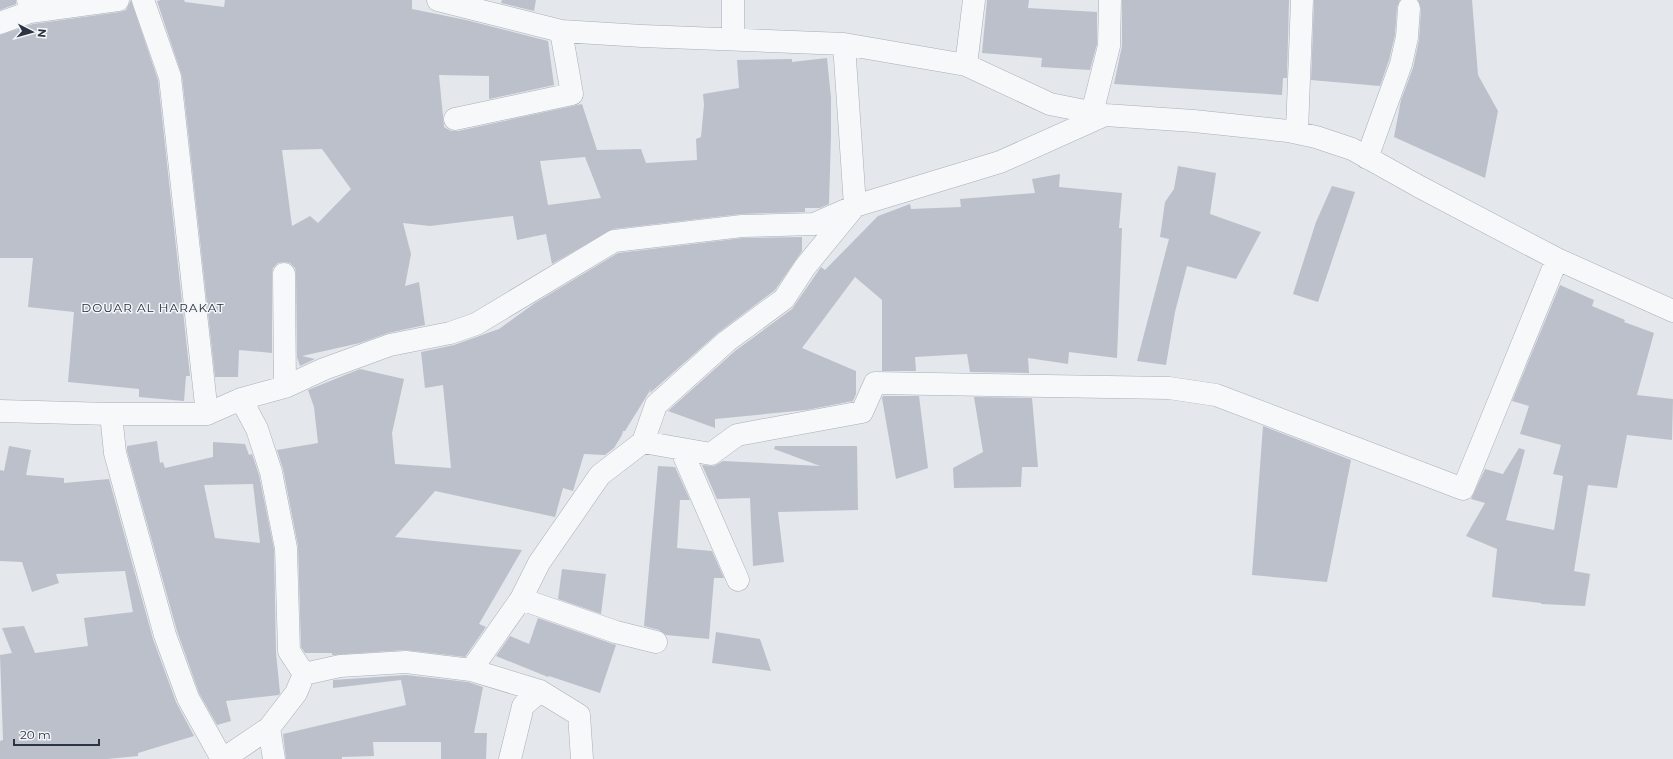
<svg xmlns="http://www.w3.org/2000/svg" width="1673" height="759" font-family="Montserrat,sans-serif">
	<rect width="100%" height="100%" fill="#e4e7ec"/>
	<path fill="#bbc0ca" fill-rule="evenodd" d="M0 0H16V4L0 10Z
		M131 0 158 80 190 376H186L184 401 139 397V389L68 382 74 312 28 307 33 258H0V35L33 24 120 12 126 10Z
		M161 0H184L185 2 224 7 225 0H412V9L466 20 548 41 554 85 489 99V76L439 75 444 127 451 131H458L582 104 597 150 641 149 646 163 697 160 696 139 701 137 704 105 703 94 739 88 737 60 792 59V62L827 58 831 98V135L829 204 820 208H805V212L741 214 613 229 552 264 546 234 517 240 513 216 430 226 403 223 411 254 405 286 419 282 425 325 388 333 360 343 302 356 315 359 300 366 297 357 296 274 295 268 290 263 284 262 278 263 273 268 272 274V353L239 350 238 377H215L182 76 157 1ZM322 149 351 189 318 223 310 216 292 226 282 150ZM585 157 601 198 548 205 540 161Z
		M502 0H536L534 11 501 3Z
		M987 0H1029L1028 8 1097 12V44L1090 70 1041 67 1042 58 982 53Z
		M1122 0H1289L1287 78H1283L1282 95 1114 84 1122 46Z
		M1314 0H1400L1397 7 1395 35 1389 60 1380 86 1311 80Z
		M1418 0H1472L1478 75 1498 111 1485 178 1394 137 1401 100 1413 68 1419 40 1421 9Z
		M1178 166 1216 173 1210 214 1261 232 1236 279 1187 266 1175 312 1166 365 1137 361 1169 239 1160 237 1165 202 1174 189Z
		M1060 174 1059 187 1122 193 1119 228H1122L1117 358 1069 352 1068 364 1028 358 1029 373 970 372 967 354 915 357 916 371H882V300L855 277 802 348 856 371V394L853 401 806 410 715 419V428L668 411 735 351 792 309 821 267 825 270 878 216 910 204 911 209 961 207 960 199 1035 193 1032 179Z
		M1332 186 1355 192 1318 302 1293 294 1316 222Z
		M802 237V251L775 290 719 332 650 393 651 389 625 431H623L622 435 614 448 605 455 584 454 573 491 563 488 555 517 435 491 395 537 522 550 479 624 486 627 465 657 405 650 332 655V653H305L301 647 298 546 283 469 277 450 318 443 314 407 308 390 360 369 404 379 392 433 395 464 451 468 443 385 425 388 421 352 454 345 499 329 535 303 618 253 743 238Z
		M1560 285 1594 300 1592 306 1625 320 1624 322 1654 333 1637 395 1673 399 1672 440 1627 435 1617 488 1588 485 1574 571 1590 574 1585 606 1541 604V603L1492 597 1497 549 1466 536 1485 503 1471 499 1485 469 1503 474 1519 448 1525 450 1506 520 1554 530 1563 476 1553 474 1561 445 1520 434 1529 406 1512 401Z
		M883 396H919L928 468 896 479 882 398Z
		M974 397 1032 398 1038 467H1022L1021 487 954 488 953 468 983 452Z
		M1263 426 1351 460 1327 582 1252 575Z
		M157 441 160 463 163 462 165 468 213 457V442L245 444 249 455 252 454 259 475 274 549 276 653 280 693 279 695 226 701 231 721 217 725 199 693 177 631 127 451V446ZM253 484 260 543 215 538 204 485Z
		M9 446 31 450 26 475 64 478V483L109 479 153 639 176 702 194 736 138 753V756L107 759H0V741L3 740 0 655 12 653 2 628 24 626 35 653 88 646 84 618 133 612 125 571 56 574 59 583 32 592 22 562 0 561V470L4 471Z
		M775 446H857L858 510 778 512 784 562 753 566 750 498 717 499 702 465 714 466 723 461 820 466 774 449Z
		M658 466 675 467 690 500H680L677 548 712 551 724 578H714L709 639 666 635 659 630 644 626Z
		M562 569 606 574 601 614 558 599Z
		M538 618 616 645 600 693 549 676 548 677 496 656 510 636 529 644Z
		M716 632 760 639 771 671 712 663Z
		M406 675 468 682 483 687 474 733H487L486 759H441V742H373L374 756 342 757V759H286L283 734 406 705 401 680 333 688V680Z"/>
	<g fill="none" stroke-linecap="round" stroke-linejoin="round">
		<g stroke="#a9aeb7" stroke-width="23">
			<path id="street" d="M28 0 30 12 118 0
				M143 0 170 77 207 414
				M438 0 561 31 642 36 844 44 966 65 1050 104 1105 115 1194 121 1288 131 1316 137 1352 149 1420 187 1557 259 1673 311
				M0 23 30 12
				M733 39V0
				M966 65 974 0
				M1092 113 1109 46 1110 0
				M455 119 572 94 561 31
				M1297 132 1302 0
				M1367 158 1401 64 1407 37 1409 8
				M284 274 285 387
				M241 399 257 429 271 472 286 548 289 651 304 674
				M0 411 111 414H207L241 399 285 387 324 369 390 345 450 333 476 324 614 241 742 226 814 224 855 206 1000 162 1105 115
				M111 414 115 453 165 635 188 698 222 759
				M643 442 711 454 737 435 862 412 875 383 1169 388 1216 395 1463 489 1557 259
				M681 449 738 580
				M521 599 616 632 656 642
				M471 670 521 599 539 563 600 475 643 442 656 405 727 341 784 299 805 267 855 206 844 44
				M269 728 274 759
				M223 759 269 728 296 693 304 674 340 666 406 662 471 670 540 691 579 715 582 759
				M510 759 523 706 540 691"/>
		</g>
		<use href="#street" stroke="#f7f8fa" stroke-width="22"/>
	</g>
	<g text-anchor="middle" stroke-width="3" stroke-linejoin="round" paint-order="stroke">
		<g font-size="12" letter-spacing="1" fill="#1d2536" stroke="#f4f6f9">
			<text x="153" y="312">DOUAR AL HARAKAT</text>
		</g>
	</g>
	<g transform="translate(32 32) rotate(96)" stroke="#f4f6f9" stroke-width="3" paint-order="stroke">
	<path d="M0-3L7 15L0 10L-7 15Z" fill="#2b3445"/>
	<text y="-6" font-size="11" font-weight="bold" text-anchor="middle" fill="#2b3445">N</text>
	</g>
	<path d="M14 739v6h85v-6" fill="none" stroke="#2b3445" stroke-width="2"/>
	<text x="20" y="739" font-size="12" fill="#2b3445" stroke="#f4f6f9" stroke-width="3" paint-order="stroke">20 m</text>
</svg>
